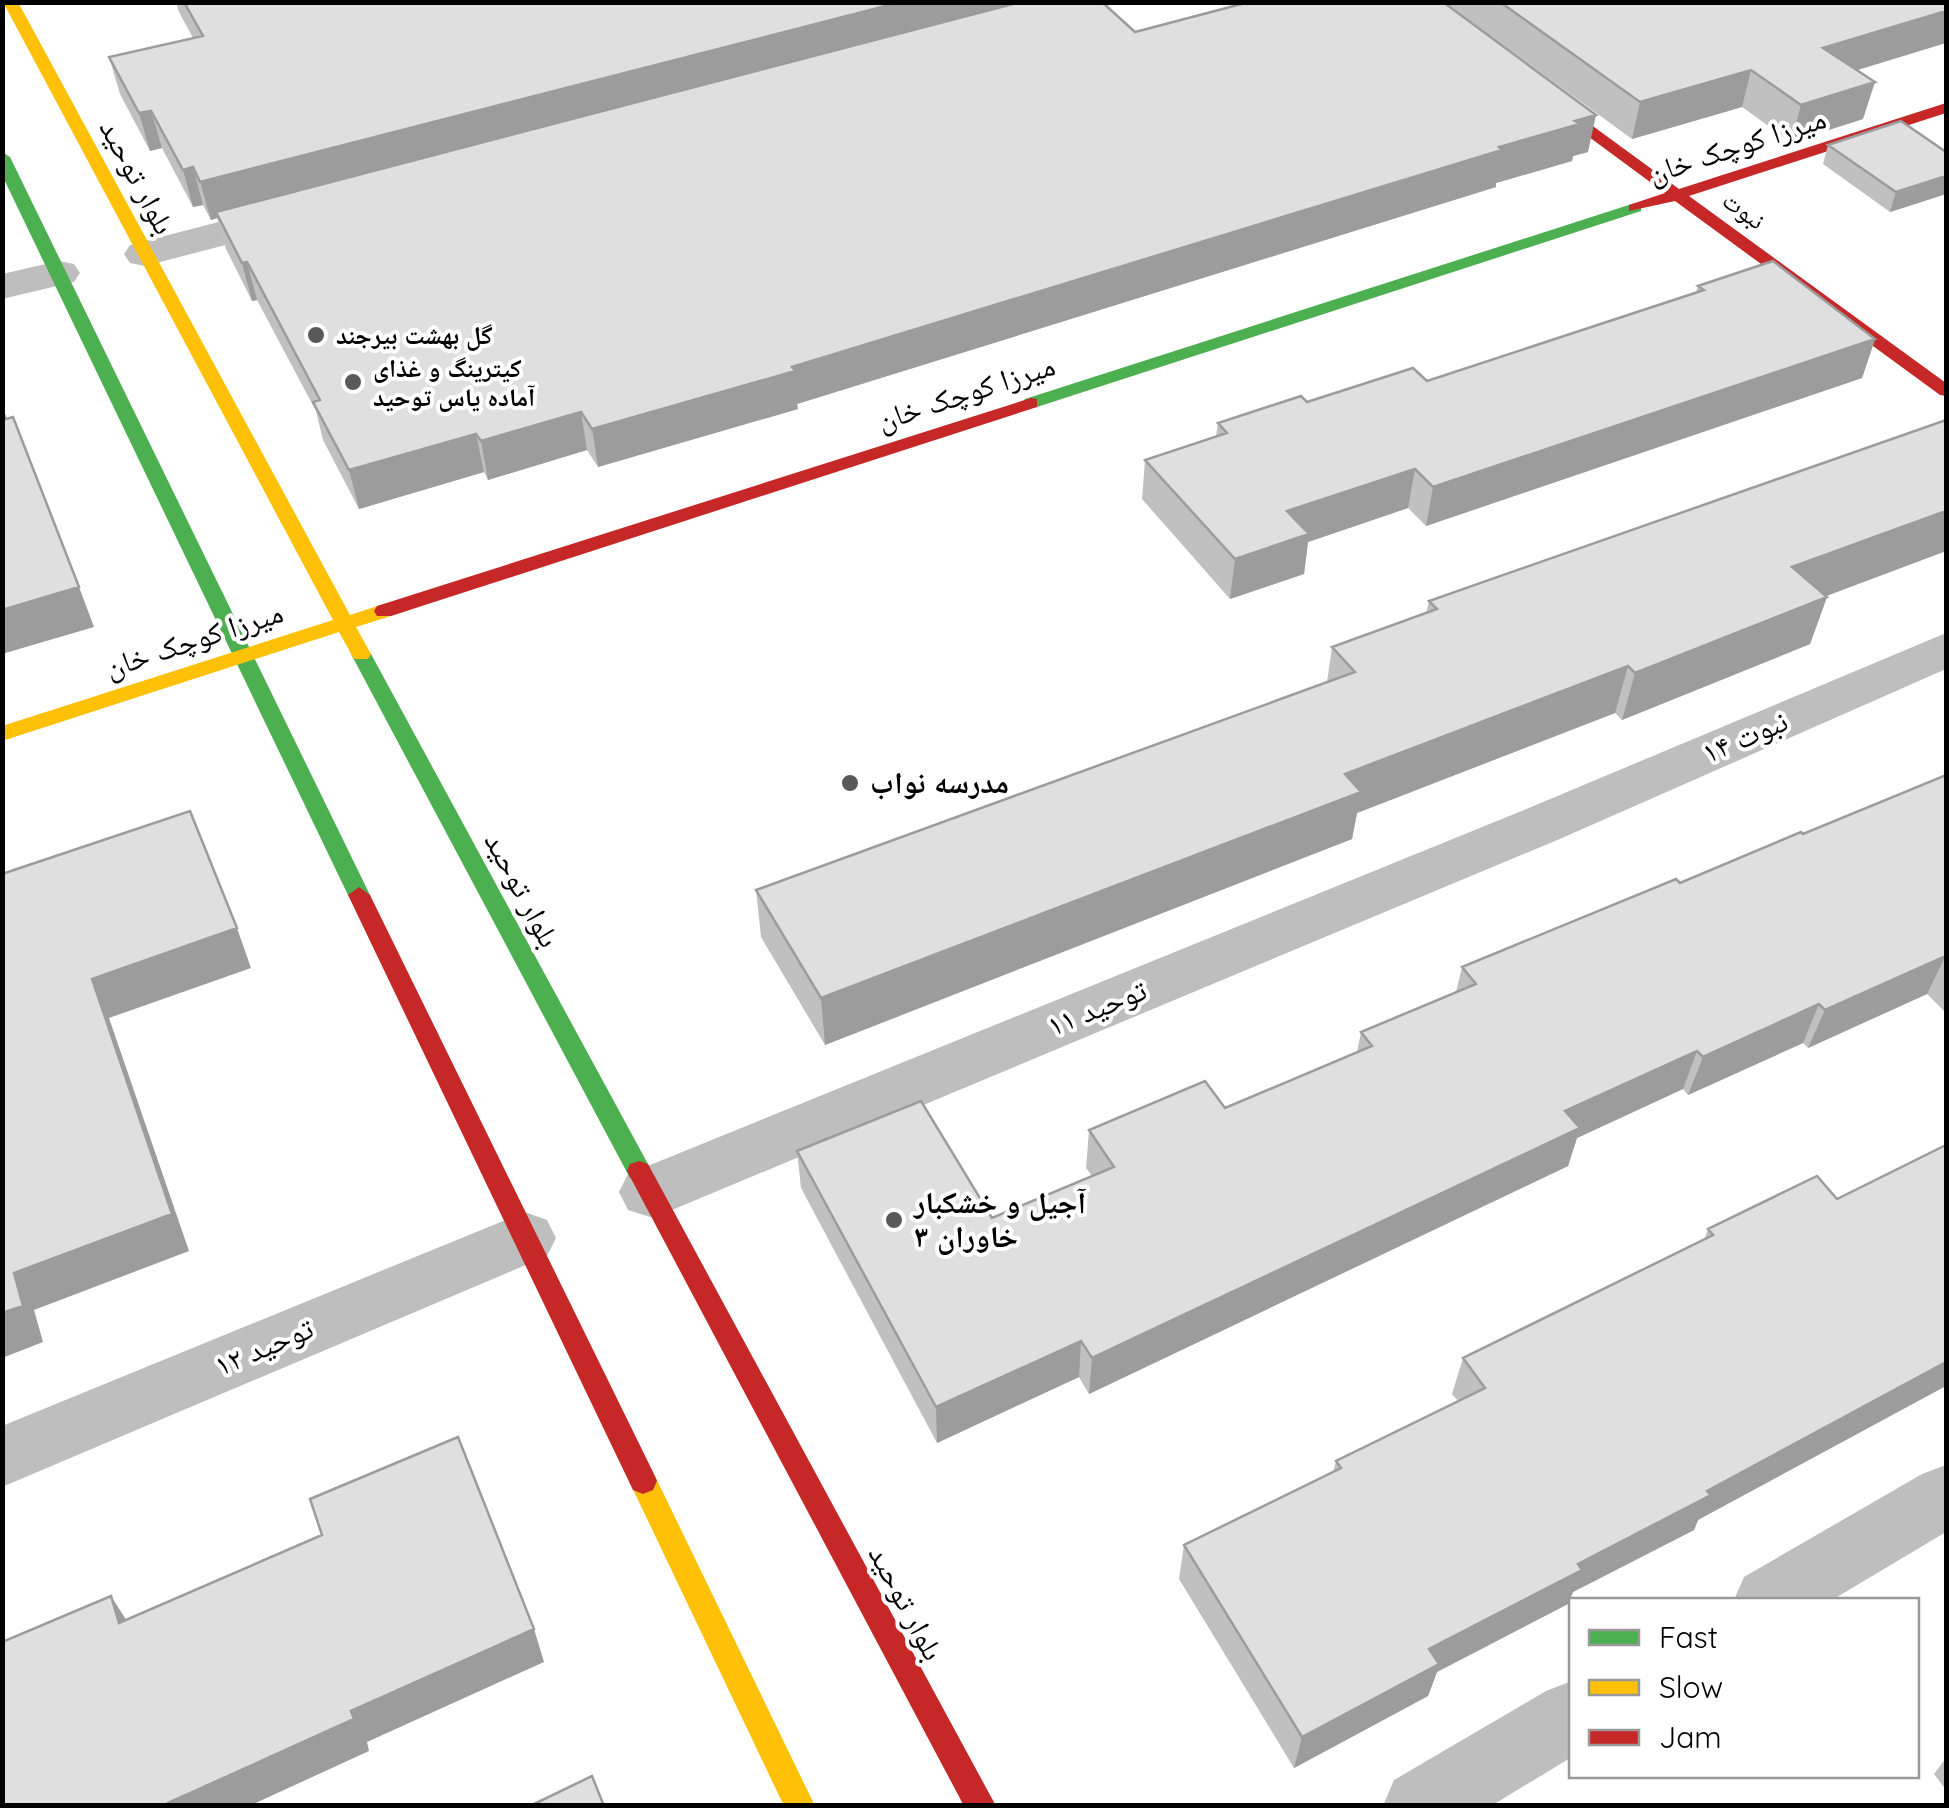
<svg xmlns="http://www.w3.org/2000/svg" width="1949" height="1808" font-family="Quicksand,'Noto Naskh Arabic',sans-serif">
	<rect width="100%" height="100%" fill="#fff"/>
	<g fill="none" stroke-linecap="round" stroke-linejoin="round">
		<path fill="#bebebe" fill-rule="evenodd" d="M292 203 306 206 312 215 306 224 145 266 130 263 124 254 130 245Z
			M59 261 74 264 80 273 74 282 2 299V274Z
			M1946 633V669L1562 838 672 1210 650 1217 628 1210 619 1192 628 1174 1524 810Z
			M525 1212 547 1220 556 1238 547 1256 2 1487V1426Z
			M1946 1465V1532L1832 1600H1734L1744 1577 1922 1474Z
			M1572 1681V1757L1491 1806H1383L1394 1780 1546 1691Z"/>
		<path fill="#4caf50" fill-rule="evenodd" d="M2 152 10 157 370 895 367 901 359 903 348 895 2 175Z
			M1635 203 1641 205V211L1037 407 1031 408 1022 403 1025 399Z
			M361 647 371 654 648 1164 651 1171 648 1178 639 1181 630 1178 351 654Z"/>
		<path fill="#ffc107" fill-rule="evenodd" d="M3 2H18L350 615 384 604 394 611 391 616 356 627 371 654 368 659H354L339 632 2 741V726L333 620Z
			M643 1468 653 1472 815 1806H784L629 1481 633 1472Z"/>
		<path fill="#c62828" fill-rule="evenodd" d="M1406 2H1423L1679 189 1946 103V113L1689 196 1946 383V396L1940 395 1675 201 1629 211V205L1665 193Z
			M1031 398 1037 399V407L391 616H377L374 611 377 606Z
			M359 887 370 895 653 1472 657 1481 653 1490 643 1494 633 1490 348 895Z
			M639 1161 648 1164 996 1806H964L627 1171 630 1164Z"/>
	</g>
	<path fill="#c0c0c0" d="M176 2H1102L1135 32 1588 152 1573 156 1572 161 1496 183V187L797 404 798 409 598 467 587 450 488 480 484 472 359 509 323 440 316 411 257 300 252 301 226 249 217 218 211 220 203 205 193 207 162 148 150 151 120 94 109 57 193 38 179 12Z
		M1444 2H1946L1857 71 1863 119 1791 142 1742 107 1632 139Z
		M1828 145 1946 152V194L1890 212 1823 164Z
		M1698 286 1875 339 1862 378 1426 526 1408 508 1308 542 1304 574 1230 599 1142 499 1145 460 1216 436 1218 423 1307 402 1427 381 1696 292Z
		M1946 420V551L1825 596 1827 597 1810 644 1622 720 1615 713 1357 813 1352 839 825 1045 761 937 756 890 1327 682 1332 647 1426 613 1429 601Z
		M1946 775V1013L1927 994 1808 1048 1803 1043 1688 1095 1683 1089 1577 1138 1568 1166 1089 1394 1079 1377 937 1443 801 1188 797 1151 992 1218 1092 1176 1086 1168 1089 1130 1225 1108 1357 1052 1361 1032 1456 992 1462 967 1803 834Z
		M1837 1199 1694 1530 1573 1592 1568 1604 1437 1672 1428 1696 1294 1768 1179 1579 1184 1545 1333 1472 1336 1461 1458 1401 1452 1394 1463 1358 1704 1240 1708 1229Z
		M1946 1758V1790L1934 1774Z"/>
	<path fill="#9c9c9c" d="M901 2H1040L216 212 217 218 211 220 200 182Z
		M1946 11V43L1812 84 1823 48Z
		M1751 70 1742 107 1632 139 1640 102Z
		M1875 82 1863 119 1791 142 1801 105Z
		M151 111 162 148 150 151 139 113Z
		M1596 115 1588 152 1573 156 1572 161 1496 183V187L797 404 798 409 598 467 592 429 1499 147Z
		M193 167 203 205 193 207 183 170Z
		M1946 176V194L1890 212 1896 192Z
		M247 262 257 300 252 301 242 263Z
		M1875 339 1862 378 1426 526 1433 487Z
		M581 412 587 450 488 480 481 441Z
		M476 434 484 472 359 509 349 470Z
		M1415 469 1408 508 1308 542 1304 574 1230 599 1235 559 1287 511Z
		M1946 511V551L1776 615 1792 567Z
		M79 587 94 627 2 654V610Z
		M1827 597 1810 644 1622 720 1635 673Z
		M1628 666 1615 713 1357 813 1352 839 825 1045 821 998 1345 774Z
		M237 928 251 968 109 1018 189 1251 34 1310 43 1342 2 1358V1313L92 979Z
		M1946 955 1927 994 1808 1048 1825 1010Z
		M1819 1004 1803 1043 1688 1095 1703 1057Z
		M1697 1051 1683 1089 1577 1138 1568 1166 1089 1394 1092 1358 1565 1111Z
		M1081 1341 1079 1377 937 1443 936 1407Z
		M1946 1361V1386L1698 1520 1694 1530 1573 1592 1568 1604 1437 1672 1428 1696 1294 1768 1302 1737 1429 1649 1707 1491Z
		M111 1596 132 1629 119 1623Z
		M534 1629 544 1662 367 1742 369 1751 249 1806H169L168 1803 351 1711Z"/>
	<path fill="#dfdfdf" stroke="#9c9c9c" stroke-width="2.5" d="M184 2H901L200 182 193 167 183 170 151 111 139 113 109 57 203 36Z
		M1021 2H1102L1135 32 1249 2H1443L1596 115 1575 121 1580 124 1499 147 1502 150 792 367 795 371 592 429 581 412 481 441 476 434 349 470 313 402 320 400 247 262 242 263 216 212Z
		M1500 2H1946V11L1823 48 1875 82 1801 105 1751 70 1640 102Z
		M1901 121 1946 152V176L1896 192 1828 145Z
		M1773 261 1875 339 1433 487 1415 469 1287 511 1309 534 1235 559 1145 460 1227 433 1218 423 1301 396 1307 402 1413 368 1427 381 1704 290 1698 286Z
		M2 410 6 419 13 417 79 587 2 610Z
		M1946 420V511L1792 567 1827 597 1635 673 1628 666 1345 774 1361 792 821 998 756 890 1355 672 1332 647 1437 609 1429 601Z
		M1946 775V956L1825 1010 1819 1004 1703 1057 1697 1051 1565 1111 1580 1128 1092 1358 1081 1341 936 1407 797 1151 921 1101 992 1218 1114 1167 1089 1130 1205 1081 1225 1108 1372 1046 1361 1032 1476 984 1462 967 1676 879 1680 883 1801 832 1803 834Z
		M190 811 237 928 92 979 172 1214 14 1273 23 1306 2 1313V874Z
		M1946 1145V1362L1707 1491 1711 1495 1578 1564 1582 1570 1429 1649 1439 1664 1302 1737 1184 1545 1341 1468 1336 1461 1485 1388 1463 1358 1713 1235 1708 1229 1817 1176 1837 1199Z
		M458 1437 534 1629 351 1711 354 1719 168 1803 169 1806H2V1642L111 1596 119 1623 322 1535 310 1499Z
		M592 1776 604 1806H530Z"/>
	<g fill="#595959" stroke="#fff" stroke-width="4">
		<circle cx="316" cy="335" r="10"/>
		<circle cx="353" cy="382" r="10"/>
		<circle cx="850" cy="783" r="10"/>
		<circle cx="894" cy="1220" r="10"/>
	</g>
	<g text-anchor="middle" stroke-width="8" stroke-linejoin="round" paint-order="stroke">
		<g font-size="25" fill="#000" stroke="#fff">
			<text transform="translate(1744 210) rotate(36)" y="9">نبوت</text>
		</g>
		<g font-size="25" font-weight="bold" fill="#000" stroke="#fff" text-anchor="start">
			<text x="336" y="344">گل بهشت بیرجند</text>
			<text x="373" y="377">کیترینگ و غذای<tspan x="373" dy="29">آماده یاس توحید</tspan></text>
		</g>
		<g font-size="30" fill="#000" stroke="#fff">
			<text transform="translate(1737 146) rotate(-18)" y="10">میرزا کوچک خان</text>
			<text transform="translate(137 177) rotate(62)" y="10">بلوار توحید</text>
			<text transform="translate(966 393) rotate(-18)" y="10">میرزا کوچک خان</text>
			<text transform="translate(194 640) rotate(-18)" y="10">میرزا کوچک خان</text>
			<text transform="translate(1745 737) rotate(-23)" y="10">نبوت ۱۴</text>
			<text transform="translate(522 890) rotate(62)" y="10">بلوار توحید</text>
			<text transform="translate(1097 1008) rotate(-22)" y="10">توحید ۱۱</text>
			<text transform="translate(264 1347) rotate(-23)" y="10">توحید ۱۲</text>
			<text transform="translate(906 1603) rotate(62)" y="10">بلوار توحید</text>
		</g>
		<g font-size="30" font-weight="bold" fill="#000" stroke="#fff" text-anchor="start">
			<text x="870" y="793">مدرسه نواب</text>
			<text x="914" y="1213">آجیل و خشکبار<tspan x="914" dy="34">خاوران ۳</tspan></text>
		</g>
	</g>
	<rect width="1949" height="1808" fill="none" stroke="#000000" stroke-width="10"/>
	<rect x="1569" y="1598" width="350" height="180" fill="#ffffff" stroke="#999999" stroke-width="2.5"/>
	<rect x="1589" y="1630" width="50" height="15" fill="#4caf50" stroke="#999999" stroke-width="2.5"/>
	<text x="1659" y="1648" font-size="30" fill="#000000">Fast</text>
	<rect x="1589" y="1680" width="50" height="15" fill="#ffc107" stroke="#999999" stroke-width="2.5"/>
	<text x="1659" y="1698" font-size="30" fill="#000000">Slow</text>
	<rect x="1589" y="1730" width="50" height="15" fill="#c62828" stroke="#999999" stroke-width="2.5"/>
	<text x="1659" y="1748" font-size="30" fill="#000000">Jam</text>
</svg>
